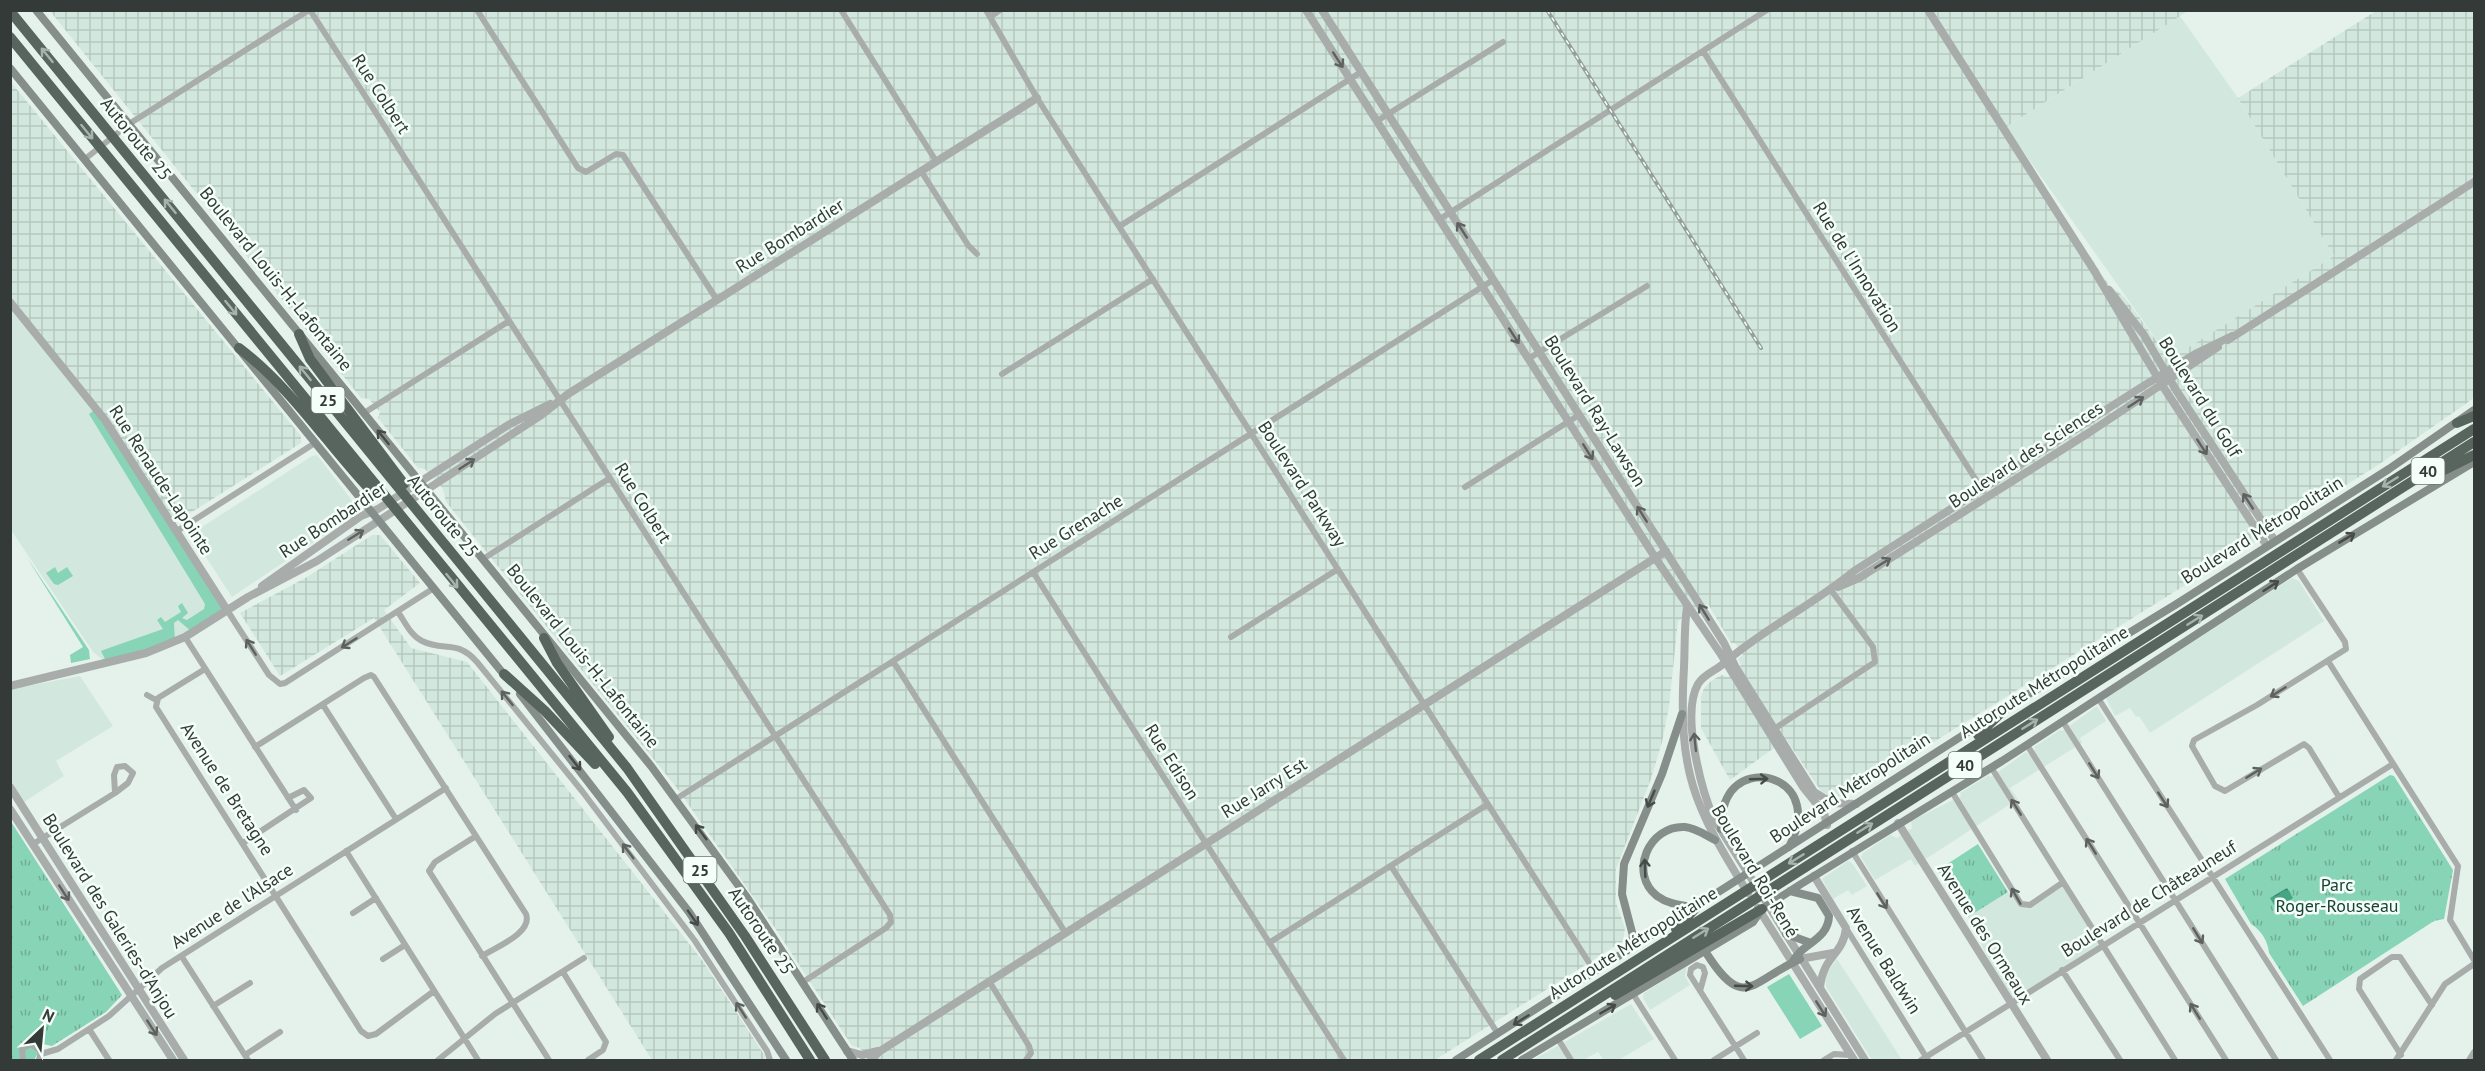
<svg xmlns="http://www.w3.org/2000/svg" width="2485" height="1071" font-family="'PT Sans',sans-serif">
	<defs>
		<pattern id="industrial-grid" width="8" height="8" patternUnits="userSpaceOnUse" patternTransform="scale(1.5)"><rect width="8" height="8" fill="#d2e8de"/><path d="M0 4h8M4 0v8" fill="none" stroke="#b5c8bf"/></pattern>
		<pattern id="park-tufts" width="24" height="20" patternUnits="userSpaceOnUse" patternTransform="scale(1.5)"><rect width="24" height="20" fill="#88d4b6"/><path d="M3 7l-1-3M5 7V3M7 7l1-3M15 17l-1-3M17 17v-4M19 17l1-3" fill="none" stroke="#70ad95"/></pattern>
		<pattern id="water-waves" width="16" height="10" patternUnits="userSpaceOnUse" patternTransform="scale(1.5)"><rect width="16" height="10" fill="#45a685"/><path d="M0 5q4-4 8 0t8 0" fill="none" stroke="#3a886e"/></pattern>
	</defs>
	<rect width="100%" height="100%" fill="#e5f2ec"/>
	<path fill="#d2e8de" d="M2180 16 2238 98 2334 256 2170 359 2006 127Z
		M10 302 88 398 227 610 185 637 107 663 93 652 11 530Z
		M317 455 357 507 354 515 232 597 191 534 312 456Z
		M2292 578 2299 581 2324 621 2150 733 2139 716 2136 717 2130 708 2115 716 2106 698Z
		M80 676 113 726 56 761 64 776 21 804 11 787V689Z
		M2097 706 2106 721 2080 738 2082 743 2010 788 2018 799 1915 866 1911 859 1875 880 1861 857 1863 853 1890 835 1897 838 1912 828 1911 821 1961 796 1960 793 1989 775 1991 777 2026 752 2028 754 2035 750 2034 747 2060 730 2062 731Z
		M1848 861 1852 863 1867 886 1852 895 1848 890 1833 899 1822 879Z
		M2062 883 2102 946 2010 1003 1968 917 2008 892 2023 906Z
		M1837 959 1858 991 1902 1060H1872L1826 987V974Z
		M1687 966 1685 976 1690 985 1650 1010 1643 998 1644 993Z
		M1631 1004 1654 1039 1619 1060H1604L1598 1052 1583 1060H1533Z"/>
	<path fill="url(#industrial-grid)" d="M50 11H2188L2006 127 2108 284 2125 298 2170 359 2334 256 2238 98 2376 11H2474V398L2378 465 1847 796 1831 797 1821 791 1786 739 1730 780 1701 728V696L1704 688 1711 681 1721 675 1728 677 1741 665 1738 659 1743 655 1735 643H1731L1708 604 1678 621 1669 707 1662 742 1651 779 1616 869V903L1625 928 1623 941 1435 1060H868L860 1048 852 1046 775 928 676 787 446 502 443 489 425 469 418 468 378 418 380 412 369 399 361 398Z
		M10 81 301 436V443L184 517 167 515 117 438 11 302Z
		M372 535H380L420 583 384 610 411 648 467 662 702 960 765 1056 764 1060H652L374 618 280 676 240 613 307 577Z"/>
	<path fill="#88d4b6" d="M96 409 227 610 192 632 178 620 174 623 175 641 107 663 101 651 106 649 163 629 157 620 161 617 165 622 181 612 178 606 182 603 188 613 182 618 187 620 204 609 205 604 89 414Z
		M26 556 89 650 90 659 71 663 70 655 83 647Z
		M55 567 58 573 67 567 73 576 58 585 54 584 46 573Z
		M1789 974 1822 1026 1800 1039 1767 987Z"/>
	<path fill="url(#park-tufts)" d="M2390 775 2394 776 2453 870 2444 919 2434 921 2303 1006 2269 953C2268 941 2261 930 2251 924L2225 879Z
		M10 820 122 995 106 1012 52 1046 43 1044 34 1060H11Z
		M1978 844 2008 892 1968 917 1938 870Z"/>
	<path fill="url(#water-waves)" d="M2287 888 2293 898 2277 910 2270 898Z"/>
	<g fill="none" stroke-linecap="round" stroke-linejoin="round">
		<path stroke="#a8adab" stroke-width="6" d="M310 10 890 915 891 922 886 928 803 982
			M477 10 578 168 586 172 616 154 623 155 717 300
			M841 10 936 161
			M986 10 1037 98 1595 972
			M990 17 1000 10
			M1703 51 1983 491
			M1377 121 1503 42
			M85 159 129 124 309 10
			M921 171 968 245 977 254
			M1440 219 1767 10
			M1120 226 1361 72
			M1528 359 1647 286
			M1002 374 1153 279
			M364 413 509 321
			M1465 487 1579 415
			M177 531 315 443
			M483 559 610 478
			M2297 569 2345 642 2346 649 2257 705 2194 740 2192 746 2215 786 2225 791 2304 744 2309 748 2339 797
			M1033 572 1344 1060
			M227 610 269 675 280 684 285 683 434 588
			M398 612C405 622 411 636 422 641 444 652 457 639 477 662L582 791 695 941 767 1051 770 1060
			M185 637 296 810
			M1231 637 1338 569
			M893 661 1065 932
			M2328 661 2458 866 2450 920 2474 960
			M205 669 158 698 156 707 361 1031 368 1036 376 1034 434 991
			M147 695 156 700
			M2098 698 2330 1060
			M323 705 396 819
			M2063 722 2276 1060
			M1771 731 1875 662 1873 647 1831 590
			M2027 745 2226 1060
			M255 747 364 678 371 675 374 677 526 914C533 933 496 947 482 956
			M1991 767 2175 1060
			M1952 792 2021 904 2030 905 2062 883
			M676 799 1493 280
			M476 836 435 862 429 871 549 1060
			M243 843 311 798 304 790 288 798
			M33 844 115 793 128 783 133 773 125 766 117 767 114 775 115 793
			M346 851 478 1060
			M1852 851 1983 1060
			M1391 866 1498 1034
			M353 913 376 898
			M1846 928 1928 1060
			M1269 943 1488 804
			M182 957 248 1060
			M383 959 405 945
			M2062 970 2120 1060
			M563 972 606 1042 603 1050 588 1060
			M989 981 1029 1046 1031 1053 1026 1060
			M1700 991 1705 973 1703 967 1697 965 1691 969 1690 975 1744 1060
			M1633 994 1675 1060
			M213 1006 250 983
			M89 1029 109 1060
			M1558 1039 1571 1060
			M41 1054 58 1049 89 1029 109 1016 162 968 446 788
			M245 1055 280 1032
			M2401 1055 2359 989 2360 979 2392 957H2400L2432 1005
			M23 1060 22 1049 31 1044 41 1051 39 1060
			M438 1060 495 1014 584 958
			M1714 1060 1757 1033
			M1824 1060 1834 1054 1850 1055
			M1921 1060 2393 764
			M2396 1060 2445 984 2474 964
			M2469 1060 2474 1052"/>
		<path stroke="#a8adab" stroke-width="8" d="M1306 10 1658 562 1720 653 1803 787 1824 813 1827 825
			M1322 10 1724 643 1736 668 1814 792 1832 803 1856 804
			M1928 10 2095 272 2162 385 2267 546
			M2109 290 2144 335 2176 390 2275 541
			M10 302 105 420 227 610
			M2228 340 2474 182
			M262 586 361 516 378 509 508 425 550 404
			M1838 587 1859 578 2090 432 2218 347
			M1687 607C1684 627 1685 647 1684 667 1678 772 1693 805 1748 893
			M10 686 146 653 185 637 248 597 317 561 540 416 568 394 1037 98
			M10 787 184 1060
			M10 809 173 1060
			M1898 823 2047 1060
			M1814 876 1846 928C1843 956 1823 955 1820 988
			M1758 908 1854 1060
			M1800 959 1833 953
			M847 1051 862 1055 878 1051
			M871 1060 880 1051 1666 551
			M1865 1060 1714 819C1701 789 1681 714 1698 684 1704 674 1715 671 1723 664 1763 629 1813 605 1854 571L2140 388 2197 353 2232 336"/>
		<path stroke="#858e8a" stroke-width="8" d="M36 10 651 766 746 896 853 1060
			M10 68 506 677
			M520 694 689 912 786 1060
			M2004 709 2175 605 2389 469 2474 410
			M1721 829C1722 819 1722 807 1727 798 1748 756 1824 781 1789 847
			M1790 891 1818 898 1829 916C1828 941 1801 943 1792 963
			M1692 907C1680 905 1668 904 1657 896 1628 873 1649 825 1685 827 1696 828 1705 835 1715 840
			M1786 934 1811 943
			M1629 949 1633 936 1622 894 1624 864 1662 774 1682 714
			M1705 951C1744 1013 1750 982 1800 959
			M1456 1060 1993 716
			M1522 1060 1753 922 1762 909 1801 884 2002 761 2297 569 2474 462"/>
		<path stroke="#58645e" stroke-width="10" d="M10 11 627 768 745 936 825 1060
			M10 37 627 792 729 933 810 1060
			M299 334 310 359 404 484
			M239 348C293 389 328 446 375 495
			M2457 423 2474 416
			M2428 478 2474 455
			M544 638 557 663 609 737
			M504 674 545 711 595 764
			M1978 735 2008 706
			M1676 929 1702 901
			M1615 995 1762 909
			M1479 1060 2474 429
			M1502 1060 2474 442"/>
		<g stroke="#959f9a" stroke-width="4">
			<path id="rail" d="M1547 10 1761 348"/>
		</g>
		<use href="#rail" stroke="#f4fffa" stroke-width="1.5" stroke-dasharray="4.5" stroke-linecap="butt"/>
	</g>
	<defs><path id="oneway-shaft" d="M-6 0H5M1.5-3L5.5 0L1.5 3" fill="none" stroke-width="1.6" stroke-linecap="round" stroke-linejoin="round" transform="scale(1.5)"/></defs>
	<g stroke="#a6b2ac">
		<use href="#oneway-shaft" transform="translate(47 55) rotate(-129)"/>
		<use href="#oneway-shaft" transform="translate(87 132) rotate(51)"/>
		<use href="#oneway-shaft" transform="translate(170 206) rotate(-129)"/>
		<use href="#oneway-shaft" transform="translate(231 308) rotate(51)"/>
		<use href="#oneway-shaft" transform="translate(305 373) rotate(-129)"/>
		<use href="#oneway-shaft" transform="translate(2390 482) rotate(148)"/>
		<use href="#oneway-shaft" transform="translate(452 581) rotate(51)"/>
		<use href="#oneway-shaft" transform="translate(2195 620) rotate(-32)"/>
		<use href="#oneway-shaft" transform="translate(2030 724) rotate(-32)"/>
		<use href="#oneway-shaft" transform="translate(1865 828) rotate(-32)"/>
		<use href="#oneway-shaft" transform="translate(1796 859) rotate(148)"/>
		<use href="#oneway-shaft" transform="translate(1701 933) rotate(-32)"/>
	</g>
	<g stroke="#5d6260">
		<use href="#oneway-shaft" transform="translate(1338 60) rotate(57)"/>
		<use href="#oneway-shaft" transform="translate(1462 230) rotate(-123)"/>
		<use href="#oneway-shaft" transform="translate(1514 336) rotate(57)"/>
		<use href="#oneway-shaft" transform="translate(2136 402) rotate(-33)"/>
		<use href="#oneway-shaft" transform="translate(2202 447) rotate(57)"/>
		<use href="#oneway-shaft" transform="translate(1588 452) rotate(58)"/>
		<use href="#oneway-shaft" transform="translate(467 464) rotate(-33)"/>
		<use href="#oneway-shaft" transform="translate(2248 501) rotate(-123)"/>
		<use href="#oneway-shaft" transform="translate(1642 514) rotate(-122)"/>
		<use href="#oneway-shaft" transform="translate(356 535) rotate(-32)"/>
		<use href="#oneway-shaft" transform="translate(1883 563) rotate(-32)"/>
		<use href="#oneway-shaft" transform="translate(1704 612) rotate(-122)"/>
		<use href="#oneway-shaft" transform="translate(349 643) rotate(148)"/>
		<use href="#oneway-shaft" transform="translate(251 647) rotate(-122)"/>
		<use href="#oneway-shaft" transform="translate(2278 692) rotate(148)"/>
		<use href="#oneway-shaft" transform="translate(507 698) rotate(-129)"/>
		<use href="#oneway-shaft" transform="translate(1695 742) rotate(-96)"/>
		<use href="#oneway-shaft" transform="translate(2094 771) rotate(58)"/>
		<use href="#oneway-shaft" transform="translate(2254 773) rotate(-32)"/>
		<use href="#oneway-shaft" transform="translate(2163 800) rotate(57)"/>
		<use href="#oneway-shaft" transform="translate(2016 807) rotate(-122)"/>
		<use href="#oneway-shaft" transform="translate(2091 846) rotate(-122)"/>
		<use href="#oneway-shaft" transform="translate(628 851) rotate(-127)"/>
		<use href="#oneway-shaft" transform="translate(64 893) rotate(57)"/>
		<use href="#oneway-shaft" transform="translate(2016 896) rotate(-120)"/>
		<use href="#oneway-shaft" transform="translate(1882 901) rotate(58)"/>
		<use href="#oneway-shaft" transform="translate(2198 936) rotate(58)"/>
		<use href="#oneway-shaft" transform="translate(1821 1009) rotate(58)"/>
		<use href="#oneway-shaft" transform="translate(741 1010) rotate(-123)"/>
		<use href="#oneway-shaft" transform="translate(2195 1011) rotate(-122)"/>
		<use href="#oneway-shaft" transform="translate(152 1028) rotate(57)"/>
	</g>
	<g stroke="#444b48">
		<use href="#oneway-shaft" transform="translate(383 437) rotate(-129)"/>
		<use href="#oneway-shaft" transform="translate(2347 538) rotate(-31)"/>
		<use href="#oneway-shaft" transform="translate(2271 586) rotate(-33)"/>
		<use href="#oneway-shaft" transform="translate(575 763) rotate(52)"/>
		<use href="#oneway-shaft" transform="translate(1759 779) rotate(-2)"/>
		<use href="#oneway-shaft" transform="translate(1651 799) rotate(113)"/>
		<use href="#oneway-shaft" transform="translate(701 832) rotate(-127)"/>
		<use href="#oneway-shaft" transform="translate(1645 868) rotate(-92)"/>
		<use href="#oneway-shaft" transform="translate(693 918) rotate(55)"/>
		<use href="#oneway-shaft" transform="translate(1744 986) rotate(2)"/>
		<use href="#oneway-shaft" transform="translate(1608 1009) rotate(-30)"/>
		<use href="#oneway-shaft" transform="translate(822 1011) rotate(-123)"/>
		<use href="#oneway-shaft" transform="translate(1521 1020) rotate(148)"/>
	</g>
	<g text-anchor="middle" stroke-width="5" stroke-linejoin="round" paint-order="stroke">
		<g fill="#f4fffa" stroke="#6e7572" stroke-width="1.5">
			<rect x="311.5" y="387" width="33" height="26" rx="4.5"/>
			<rect x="2411.5" y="458" width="33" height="26" rx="4.5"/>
			<rect x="1948.5" y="752" width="33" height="26" rx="4.5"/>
			<rect x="683.5" y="857" width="33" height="26" rx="4.5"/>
		</g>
		<g font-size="16" font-weight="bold" fill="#343a37">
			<text x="328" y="406">25</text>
			<text x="2428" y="477">40</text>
			<text x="1965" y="771">40</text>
			<text x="700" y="876">25</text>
		</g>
		<g font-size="18" fill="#343a37" stroke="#f4fffa">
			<text transform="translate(381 94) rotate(57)" y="6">Rue Colbert</text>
			<text transform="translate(136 139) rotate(51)" y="6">Autoroute 25</text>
			<text transform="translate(790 236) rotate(-32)" y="6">Rue Bombardier</text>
			<text transform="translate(1857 267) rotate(58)" y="6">Rue de l'Innovation</text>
			<text transform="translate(276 279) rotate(51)" y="6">Boulevard Louis-H.-Lafontaine</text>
			<text transform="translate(2200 397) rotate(58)" y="6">Boulevard du Golf</text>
			<text transform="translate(1595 411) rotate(58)" y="6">Boulevard Ray-Lawson</text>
			<text transform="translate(2026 455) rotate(-33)" y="6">Boulevard des Sciences</text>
			<text transform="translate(161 480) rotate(57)" y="6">Rue Renaude-Lapointe</text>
			<text transform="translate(1302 484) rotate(57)" y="6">Boulevard Parkway</text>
			<text transform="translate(643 503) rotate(58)" y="6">Rue Colbert</text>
			<text transform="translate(443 516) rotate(51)" y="6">Autoroute 25</text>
			<text transform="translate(333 520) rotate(-33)" y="6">Rue Bombardier</text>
			<text transform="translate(1076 527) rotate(-32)" y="6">Rue Grenache</text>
			<text transform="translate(2262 530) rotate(-32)" y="6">Boulevard Métropolitain</text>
			<text transform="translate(583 656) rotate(51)" y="6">Boulevard Louis-H.-Lafontaine</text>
			<text transform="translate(2044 682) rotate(-32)" y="6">Autoroute Métropolitaine</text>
			<text transform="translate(1172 762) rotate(58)" y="6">Rue Edison</text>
			<text transform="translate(1264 788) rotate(-32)" y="6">Rue Jarry Est</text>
			<text transform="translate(1850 788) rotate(-33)" y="6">Boulevard Métropolitain</text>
			<text transform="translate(227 789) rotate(57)" y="6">Avenue de Bretagne</text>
			<text transform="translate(1755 871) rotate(59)" y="6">Boulevard Roi-René</text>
			<text transform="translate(2149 899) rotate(-32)" y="6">Boulevard de Châteauneuf</text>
			<text transform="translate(232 906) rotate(-33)" y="6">Avenue de l'Alsace</text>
			<text transform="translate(110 916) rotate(58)" y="6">Boulevard des Galeries-d'Anjou</text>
			<text transform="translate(761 931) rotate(56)" y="6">Autoroute 25</text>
			<text transform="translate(1985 934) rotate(58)" y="6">Avenue des Ormeaux</text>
			<text transform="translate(1633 943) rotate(-32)" y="6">Autoroute Métropolitaine</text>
			<text transform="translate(1884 960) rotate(58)" y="6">Avenue Baldwin</text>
		</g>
		<g font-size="18" fill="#184233" stroke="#f4fffa">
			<text x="2337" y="891">Parc<tspan x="2337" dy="21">Roger-Rousseau</tspan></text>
		</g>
	</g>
	<rect width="2485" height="1071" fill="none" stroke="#343a37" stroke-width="24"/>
	<g transform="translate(42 1029) rotate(26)" stroke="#f4fffa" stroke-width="4.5" paint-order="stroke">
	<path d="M0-4.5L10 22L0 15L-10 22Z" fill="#343a37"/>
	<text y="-9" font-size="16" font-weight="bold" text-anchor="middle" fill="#343a37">N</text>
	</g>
</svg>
